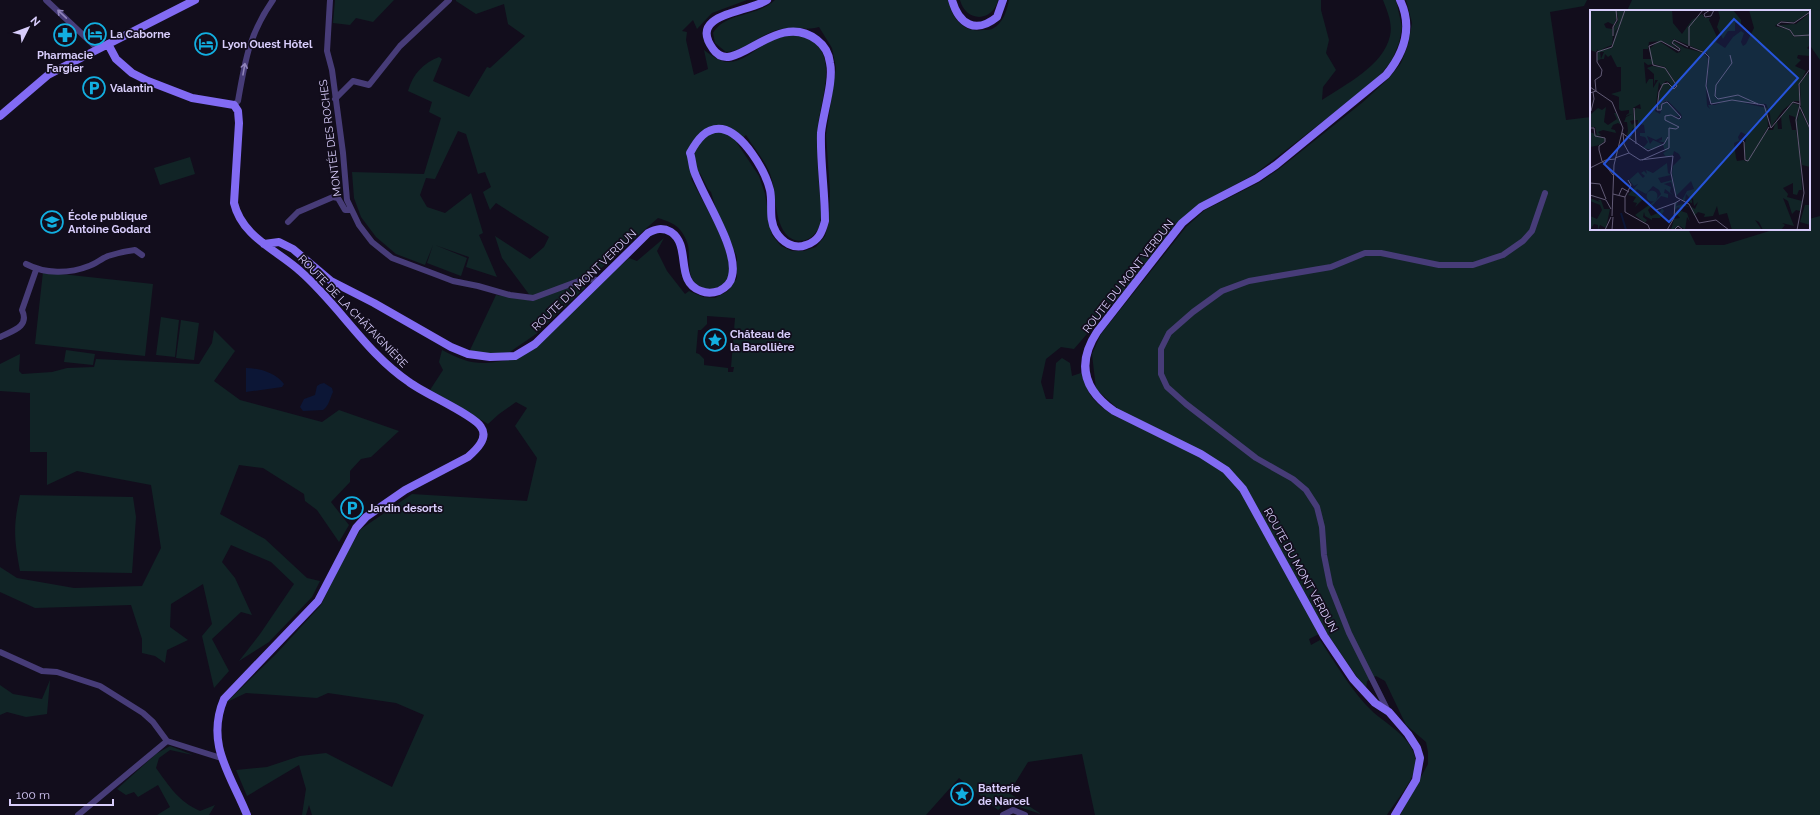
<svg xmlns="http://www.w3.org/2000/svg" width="1820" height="815" font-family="Raleway,sans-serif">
	<rect width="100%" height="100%" fill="#120d1c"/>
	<path fill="#112426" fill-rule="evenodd" d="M335 0H394L373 22 356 18 350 25 333 23Z
		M456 0H747L712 13 697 29 693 20 682 31 687 32 686 40 694 75 708 69 704 50C711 55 720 62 728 62 752 63 772 26 801 35 845 50 818 102 817 135 816 160 820 187 821 212 821 218 821 227 816 232 809 243 793 244 785 233 773 216 777 190 769 171 763 158 753 147 746 135L737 143 759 176 765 194 772 235 781 246 792 251H804L816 247 825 236 829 221 830 191 826 135 836 68 832 48 819 27C806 31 794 26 781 29 761 33 747 50 726 52L715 43 713 33C725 12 757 17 775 0H948C952 18 963 33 983 30 986 30 990 30 992 29 1003 24 1007 10 1009 0H1321V10L1329 40 1326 53 1336 70 1323 87 1322 100C1346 84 1383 66 1390 36 1393 23 1387 11 1383 0H1396L1402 27 1399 43 1392 60 1382 73 1357 95 1255 174 1199 204 1074 349 1061 347 1046 359 1041 382 1046 399H1053L1056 363 1062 358 1070 363 1072 376 1081 373C1089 396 1092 401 1113 415L1200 456 1224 472 1242 490 1319 634 1309 639 1311 645 1320 640C1336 664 1352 692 1373 712 1388 725 1414 739 1416 762 1417 777 1395 802 1387 815H1095L1082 754 1028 762 1009 793 1041 814 1007 803 998 810 959 778 926 815H312L309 805 306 815H302L306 789 299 765 247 796 236 770 267 767 300 756 326 753 392 787 424 715 396 703 328 693 317 698 246 693 227 702 276 654 321 605 346 554 361 529 412 494 527 501 537 458 515 426 527 408 516 402 499 414 488 424 430 390 443 370 439 362 442 350C472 366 481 365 513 359L629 258 637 261 664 238 657 251 667 271 685 294 689 291 703 297 715 298 728 291 737 278V257L716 209 711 192 708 189 700 173 691 178C700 198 743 264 725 282 721 287 715 288 709 289 684 289 691 260 688 245 687 241 684 235 681 231 675 223 667 221 658 218L597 272 576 280 575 287 583 284 585 288 536 334 504 356 484 354 470 350 496 295 534 301 502 258 495 236 530 259 544 247 549 237 496 203 490 210 483 192 491 187 485 172 478 174 466 134 458 131 435 179 426 178 420 195 427 207 445 213 471 193 483 233 479 235 497 277 466 267 469 257 435 245 467 258 461 276 427 263 433 245 425 265 396 254 376 237 361 217 354 198 352 172 424 174 441 118 429 112 432 102 408 91C413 74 423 63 439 57L442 59 433 81 469 97 487 67 490 68 525 36 508 24 504 4 476 14 456 1ZM707 316 735 318 731 367H734L733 372H728V368L704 365V359L699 354 696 353 698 330H701L707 324Z
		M960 0H998C993 22 966 23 960 0Z
		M1406 0H1587L1584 6 1550 12 1566 120 1591 117V229H1688L1696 245H1724L1776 229H1809V219L1820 216V815H1400L1428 764V752L1426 742 1406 725 1385 681 1376 676 1367 681 1366 690 1326 632 1245 488 1203 452 1117 408 1096 389 1092 354 1101 334 1186 227 1205 210 1260 182 1279 169 1363 102 1389 78 1401 63 1408 45 1412 23Z
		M1632 0H1820V60L1809 44V11H1627Z
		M190 157 195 174 160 185 154 168Z
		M43 272 153 284 145 356 35 344Z
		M161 317 179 320 175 357 156 355Z
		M181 320 199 323 194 360 176 358Z
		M214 330 235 351 214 381 240 400 322 422 339 410 399 431 371 457 361 459 350 471V482L331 502 349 525 339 542 317 510 305 501 304 494 263 468 239 465 220 514 265 539 307 578 320 581 312 597 269 642 239 661 260 634 294 584 271 562 231 545 222 562 235 578 252 615 241 612 212 639 229 671 214 688 202 636 212 624 203 584 171 604 170 627 188 640 167 650 165 663 155 656 142 653V639L131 605 35 608 0 592V567L17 578 74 588 142 586 161 548 151 485 77 471 47 485V452H30V393L0 391V364L20 354 19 371 22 374 52 372 67 368 94 367 96 359 199 364 212 343Z
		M66 350 95 354 93 365 64 362Z
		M20 495 133 497 136 517 132 573 20 571C14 539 13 526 20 495Z
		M50 680 47 714 26 717 7 712 0 715V685L13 694 42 699Z
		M170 746 193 755 170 750 159 758 156 768C170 787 178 801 200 811L215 805 209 815H157L170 807 158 785 138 797 134 792 126 795 117 789 156 754Z"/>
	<path fill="#0c1636" d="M246 368C259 368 276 373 284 384L282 387 246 392Z
		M324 383 332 388 333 392C330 398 329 406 323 410L303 411 300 407 304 399 315 395 317 386 320 384Z"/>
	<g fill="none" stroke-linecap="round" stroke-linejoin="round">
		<path stroke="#473c78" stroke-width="6" d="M46 0 98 49
			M330 0 327 51 332 70 343 153 347 200 359 225 372 242 392 258 432 273 453 281 478 286 510 295 533 298 584 279 598 280
			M335 99 353 81 369 85 400 46 449 0
			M234 105 238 101C245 61 249 34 273 0
			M288 222 298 212 333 197 338 198 345 210H351
			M26 264C45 274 69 274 89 266 95 264 101 259 108 256 117 253 126 251 135 250L142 255
			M0 337C12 331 30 327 22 310L36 270
			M0 652 42 671 57 672 100 686 143 713 153 722 167 741
			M1388 711 1349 633 1330 585 1324 555 1322 527 1317 507 1306 490 1293 479 1256 458 1186 404 1167 387 1161 374V349L1169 333 1193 312 1222 291 1249 281 1331 267 1365 253H1381L1439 265H1473L1503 255 1523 241 1532 231 1545 193
			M78 815 167 741 221 758
			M1003 815 1013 810 1025 815"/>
		<path stroke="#826bf3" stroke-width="8" d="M952 0C959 25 976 34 997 17L1003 0
			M108 44 116 59 132 73 148 81 192 98 234 105 238 111 239 123 234 203C242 237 277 250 300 271 339 305 366 353 409 382 423 393 474 415 481 427 489 438 476 450 468 457L405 490 366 517 356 528 318 601 224 699C205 744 231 775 247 815
			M0 116 48 75 65 66 195 0
			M264 244 279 242 293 249 331 281 374 303 451 347 468 354 490 357 515 356 535 344 648 233C656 229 662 227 671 232 692 246 674 282 701 291 706 293 713 293 719 291 725 288 731 283 732 276 739 250 703 197 694 171 692 165 692 158 690 153 697 140 706 127 722 129 743 133 765 170 770 190 773 203 768 219 776 232 782 242 794 250 806 245 819 241 822 232 825 221 825 191 820 162 821 133 823 113 834 81 830 63 829 54 825 46 817 40 775 8 734 80 713 49 687 13 748 13 767 0
			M1395 815 1416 780 1420 758 1417 748 1408 734 1389 712 1375 703 1353 679 1324 636 1243 489 1226 470 1201 454 1114 411C1084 390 1076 364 1097 332L1182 223 1201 207 1257 178 1276 165 1386 75C1404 53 1413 27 1400 0"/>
	</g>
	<defs><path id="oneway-shaft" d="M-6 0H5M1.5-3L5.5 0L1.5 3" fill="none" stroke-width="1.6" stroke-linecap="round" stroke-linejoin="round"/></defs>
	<g stroke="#9084ba">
		<use href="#oneway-shaft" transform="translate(62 14) rotate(-137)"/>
		<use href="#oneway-shaft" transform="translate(244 69) rotate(-80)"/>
	</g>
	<defs>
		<g id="hotel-ring" transform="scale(1.15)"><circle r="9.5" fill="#120d1c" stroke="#12afe1" stroke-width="1.5"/><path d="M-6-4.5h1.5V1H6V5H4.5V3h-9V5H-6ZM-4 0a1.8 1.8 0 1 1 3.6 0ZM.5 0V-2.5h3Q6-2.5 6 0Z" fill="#12afe1"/></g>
		<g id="pharmacy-ring" transform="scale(1.15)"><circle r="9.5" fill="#120d1c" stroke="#12afe1" stroke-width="1.5"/><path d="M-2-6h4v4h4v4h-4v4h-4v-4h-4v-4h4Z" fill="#12afe1"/></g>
		<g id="parking-ring" transform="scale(1.15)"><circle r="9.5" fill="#120d1c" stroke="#12afe1" stroke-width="1.5"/><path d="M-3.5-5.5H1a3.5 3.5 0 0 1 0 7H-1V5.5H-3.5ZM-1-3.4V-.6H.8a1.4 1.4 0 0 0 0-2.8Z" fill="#12afe1"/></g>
		<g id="school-ring" transform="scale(1.15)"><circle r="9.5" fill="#120d1c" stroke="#12afe1" stroke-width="1.5"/><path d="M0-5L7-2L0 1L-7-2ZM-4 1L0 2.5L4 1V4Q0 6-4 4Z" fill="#12afe1"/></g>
		<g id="sight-ring" transform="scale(1.15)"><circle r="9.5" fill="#120d1c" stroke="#12afe1" stroke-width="1.5"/><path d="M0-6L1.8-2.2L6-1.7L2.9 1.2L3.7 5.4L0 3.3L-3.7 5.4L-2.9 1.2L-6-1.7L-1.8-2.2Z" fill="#12afe1"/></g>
	</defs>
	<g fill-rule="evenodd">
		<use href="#hotel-ring" x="95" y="34"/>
		<use href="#pharmacy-ring" x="65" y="35"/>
		<use href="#hotel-ring" x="206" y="44"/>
		<use href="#parking-ring" x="94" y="88"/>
		<use href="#school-ring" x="52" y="222"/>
		<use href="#sight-ring" x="715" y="340"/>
		<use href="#parking-ring" x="352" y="508"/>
		<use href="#sight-ring" x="962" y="794"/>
	</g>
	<g text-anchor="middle" stroke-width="3.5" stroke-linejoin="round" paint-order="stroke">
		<g font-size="11" font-weight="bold" fill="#d8cdfb" stroke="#120d1c" text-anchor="start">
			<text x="110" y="38">La Caborne</text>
			<text x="222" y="48">Lyon Ouest Hôtel</text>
			<text x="65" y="59" text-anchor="middle">Pharmacie<tspan x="65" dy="13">Fargier</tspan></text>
			<text x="110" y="92">Valantin</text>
			<text x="68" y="220">École publique<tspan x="68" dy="13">Antoine Godard</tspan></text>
			<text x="730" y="338">Château de<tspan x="730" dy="13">la Barollière</tspan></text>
			<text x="368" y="512">Jardin desorts</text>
			<text x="978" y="792">Batterie<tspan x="978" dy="13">de Narcel</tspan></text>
		</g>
		<g font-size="11" fill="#d8cdfb" stroke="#120d1c">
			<text transform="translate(330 138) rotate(-97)" y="4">MONTÉE DES ROCHES</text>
			<text transform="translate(1128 276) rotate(-52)" y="4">ROUTE DU MONT VERDUN</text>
			<text transform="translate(584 280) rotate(-44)" y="4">ROUTE DU MONT VERDUN</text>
			<text transform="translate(353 311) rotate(46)" y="4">ROUTE DE LA CHÂTAIGNIÈRE</text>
			<text transform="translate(1301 570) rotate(61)" y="4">ROUTE DU MONT VERDUN</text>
		</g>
	</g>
	<g transform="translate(1590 10)">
		<rect width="220" height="220" fill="#120d1c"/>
		<path d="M0 0H82L83 13 92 24 102 10 112 4 115 8H120L119 10 128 29 126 32 135 38 143 27 151 21 154 23 151 32 153 36 156 34 164 18 159 0H217L218 2 220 0 217 4 204 12 191 11 185 16 199 20 204 27 210 26H204L200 20 188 15 206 14 220 3V35L217 38 220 40V46L208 45 207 48 211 50 205 56 216 61 208 76 210 91H204L193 100 181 117 180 104 176 94 154 93 177 98 178 117 172 127 177 120H183L187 109 188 119H192L191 106 203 93 209 95 206 118 205 107 199 105V107L202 120H206L210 146 212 180H209L207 185 211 186 203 184V173L193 178 198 184 197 187 212 191 210 201 206 200 202 204 198 191 193 188 204 216 192 213 195 215 191 220H173L169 212 165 210 172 220H142L137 203 129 205 127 196 123 206 114 207 115 204 108 202 104 206 100 196 105 199 108 192 104 196 103 189 101 187 102 191V193L99 192 101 189 96 184 95 191 92 190 97 181 104 179 101 171 86 186 82 163 83 156 91 148 89 144 84 141 83 145 76 147 73 143 78 140 75 141 73 135 76 133 68 131 72 130V127L66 130 57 126 60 134 63 130 72 134 63 140 53 138 58 132 55 127 50 126V123H55L54 115 50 114 47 118 48 110H45L44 102 46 98 51 99 50 94 43 98 44 110 40 111 42 115 45 112 46 118 42 119V126L40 129 37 125 38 121 37 112H34L36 107 42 104 35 106 39 103V100L31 101 29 99V87L21 84 31 81V57H27L21 45 18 47 15 44 14 49H11L14 42H10L11 49 7 51 8 39 6 42 0 40ZM28 4V11L23 18 24 27 25 21 32 14 26 21 22 38 12 39 22 35 23 27 22 19 16 18 14 14 18 12 24 15ZM84 29 117 43 119 49 117 76 119 90 123 94 135 91 125 95H118L120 99 117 96 116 76 118 49 114 43 95 38 83 31 82 33 91 39 90 42 87 43 69 31 59 39 61 49H53V39H58L59 32 72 31 89 41 81 33ZM54 52 58 55 63 54 75 57 87 75 85 79 78 73 73 74 69 84V93L67 99 70 100 72 94 75 91H78L91 104 92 107 91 109 78 105 91 107 77 92 73 94 70 104 65 101 69 72 71 76 76 71 79 72 83 78 86 75 75 58 62 56 57 58 64 64V75L65 70H68L63 78V69H59L56 74ZM151 122 157 125 154 137 156 152 154 150 147 151 146 148 144 133 153 129 149 130 148 127ZM128 0H143L151 10V14L145 13V21H138L133 29 127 17 130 8ZM216 63 220 65V118L211 97 210 74ZM16 97 14 112 18 115 27 109 24 103H26L32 115 28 113 23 115 21 119 25 120 26 123 13 120 8 122 11 125H7L5 117H0L1 104 8 98 12 100ZM210 100 220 120V157L212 155 206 115ZM0 122 12 127 16 130 10 135 0 137ZM77 153 78 163 81 165 68 168 71 173 82 170 84 182 81 172 74 174 81 177 80 182 84 186 75 179 74 183 78 184V188L71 186 58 200 61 206 70 202 72 198 74 201 70 208H62V210L55 206 54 202 53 207 57 210 55 213 45 205 66 190 71 184 69 180 63 176 56 184 47 179 44 183 53 189 45 197 47 193 43 192 46 187 38 185 48 174 44 176 39 170 48 162 53 168 55 166 51 163 54 161 57 164 56 160 63 163ZM56.5 186a5.5 5.5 0 1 1 11 0a5.5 5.5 0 1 1-11 0ZM0 188 10 192 8 190H11L14 199H20L16 218 10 215 8 220V215L4 214 0 220V206L7 209 12 200 10 195 0 191ZM88 192 86 196 93 194 100 197 94 196 91 201 97 203 100 212 97 207 95 220 90 216 81 220 84 209 90 208 85 202 90 199 88 197 85 200V193ZM212 195H220V215L210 212 215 195Z" fill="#112426" fill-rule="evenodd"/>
		<path fill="none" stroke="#0c1636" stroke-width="2" d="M31 203 36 220"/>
		<path fill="none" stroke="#615a75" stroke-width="1" d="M120 0 114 4 115 7 121 6 124 0M220 2 204 13 191 12 187 15 200 20 204 26 220 25M23 26V17L27 10 26 0M99 36V17L113 0M100 37 115 43 119 47 116 76 121 94 142 90 174 95 181 118 203 92 210 94M140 45 142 53 126 75 125 86 128 89 148 85 168 94M0 77 22 92 33 118 24 155 22 206M0 83 6 81 5 70 11 66 12 60 7 52V42L22 37 35 0M210 97 220 119M44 98 46 134M1 101 4 89 3 82M0 118H4L5 126 15 128V132L9 136V140L12 151 23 165M32 123 58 141 74 134 78 127M33 123 34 134 39 143M150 133 152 130 154 132 155 150 158 151 179 117M25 148 39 143 50 150 83 146 81 163 86 187 99 194 109 213 126 210 139 220M52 150 79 138V118L86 119 89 117 75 110V106L81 105 89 109 91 107 77 92 72 94 71 100H67L69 82 73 74 78 73 84 79 87 76 75 58 63 55 59 36 71 31 89 41 90 39 82 33 84 30 98 37M0 158 16 150 25 149M0 173 10 174 16 189M23 184 35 187V202L58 215 60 220M0 185 16 190 21 199M29 185 32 178 39 182M35 187 41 175 38 170M66 200 85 193M15 220 21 207M22 220 23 207M77 220 84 208 85 193 90 190M84 220 88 216 93 220M207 220 214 183 206 110 210 95 209 74 220 59"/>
		<path fill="#2654da" fill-opacity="0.15" stroke="#2654da" stroke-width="2" d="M144 9 208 68 79 212 14 154Z"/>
		<rect width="220" height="220" fill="none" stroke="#d8cdfb" stroke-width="2"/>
	</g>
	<g transform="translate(28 28) rotate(48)" stroke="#120d1c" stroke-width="3" paint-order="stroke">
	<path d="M0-3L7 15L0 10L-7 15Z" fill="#d8cdfb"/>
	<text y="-6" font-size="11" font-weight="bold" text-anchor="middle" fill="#d8cdfb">N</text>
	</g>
	<path d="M10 799v6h103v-6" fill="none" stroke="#d8cdfb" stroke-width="2"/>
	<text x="16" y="799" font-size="12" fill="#d8cdfb" stroke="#120d1c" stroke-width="3" paint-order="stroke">100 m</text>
</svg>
